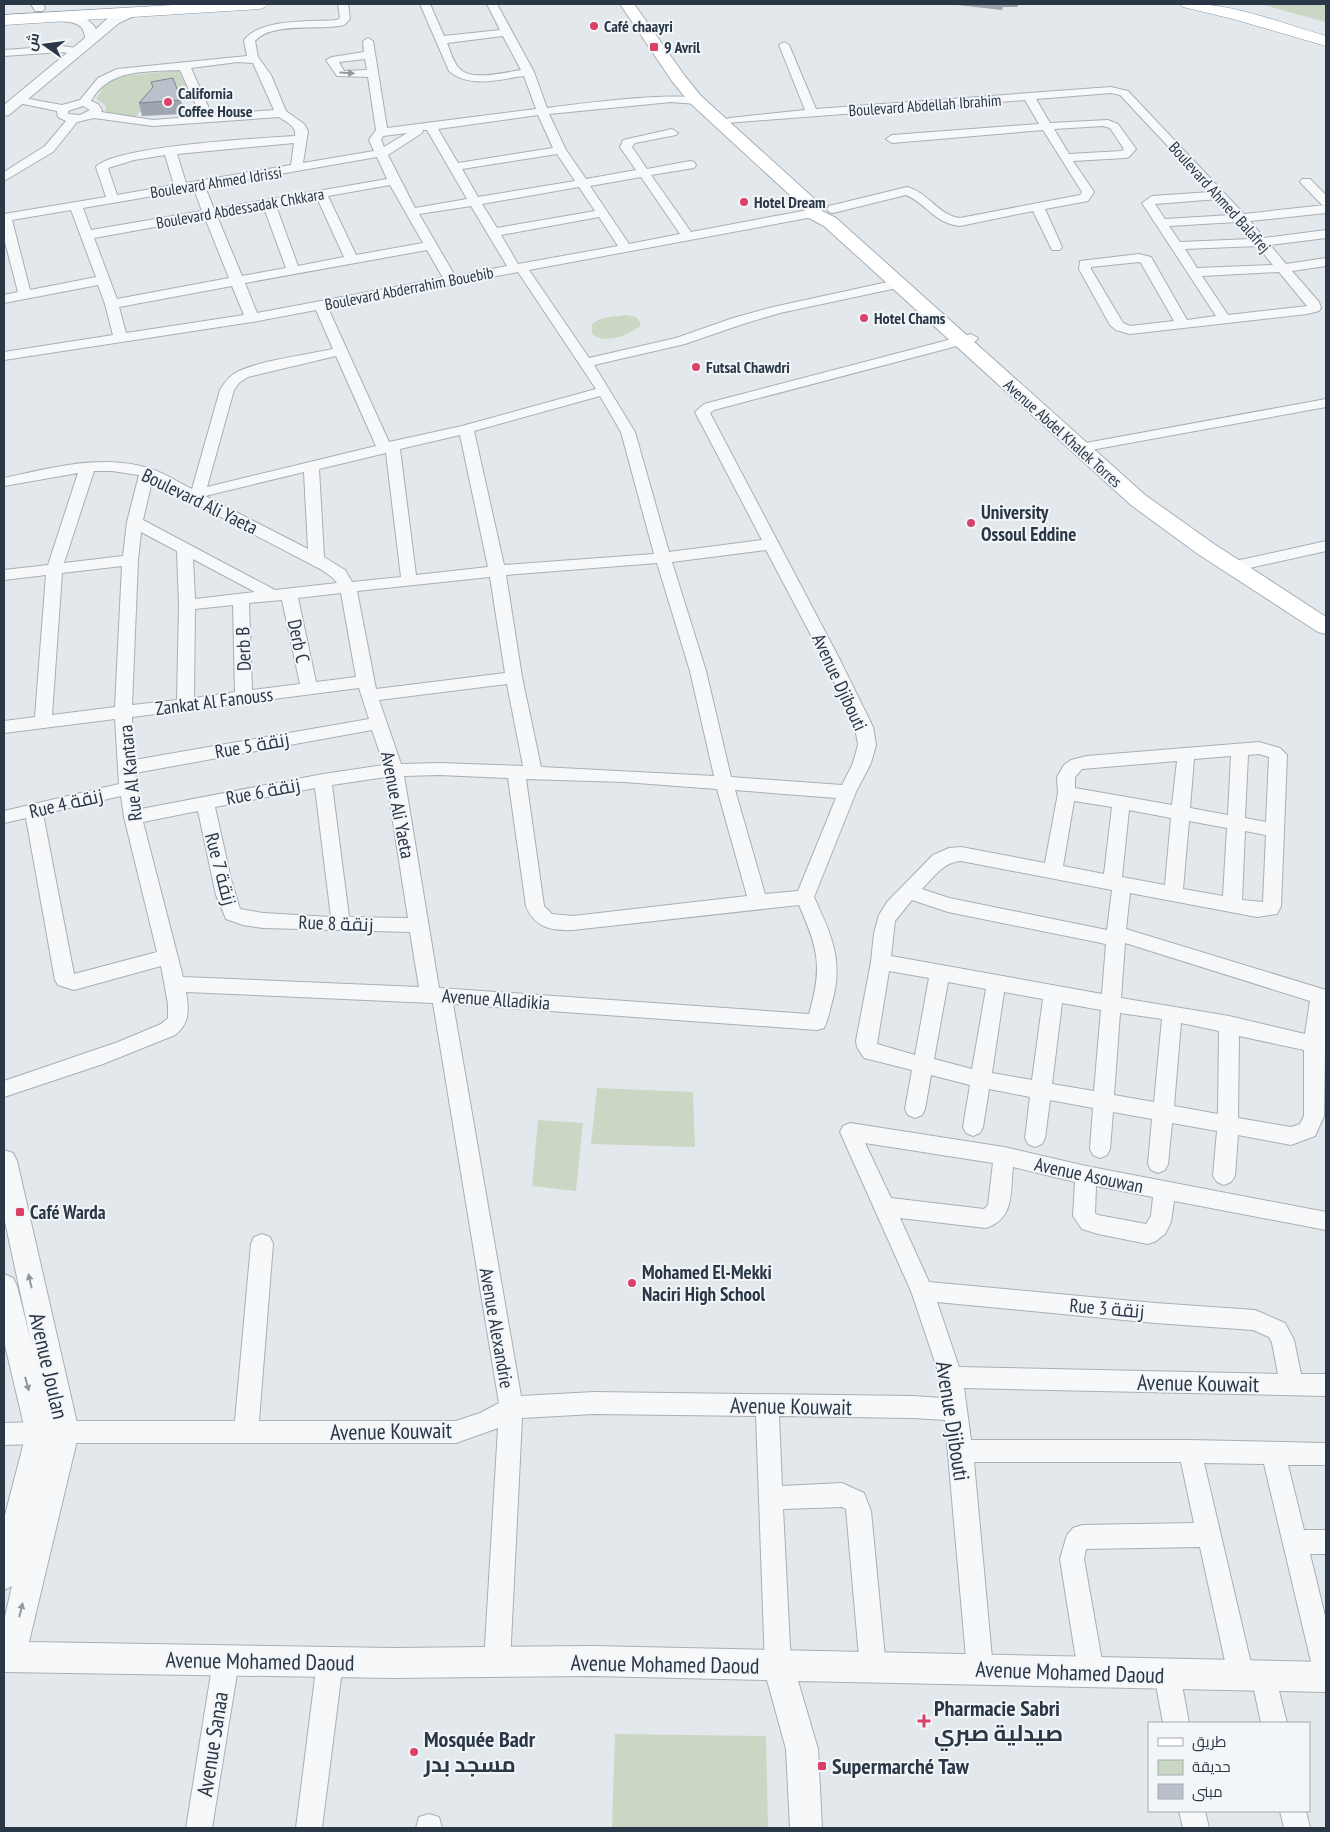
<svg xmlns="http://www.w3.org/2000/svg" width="1330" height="1832" font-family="'PT Sans Narrow',Cairo,sans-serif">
	<rect width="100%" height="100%" fill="#e3e8ec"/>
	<path fill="#cad7c4" d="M1260 4H1326V22H1325Z
		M178 70 187 87 153 93 136 117 106 112 105 105 96 99 103 88 115 77Z
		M625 315 636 317 640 322V326C629 335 605 345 592 334V324C601 316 614 317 625 315Z
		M597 1088 693 1092 695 1147 591 1144Z
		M538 1120 583 1123 576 1191 532 1186Z
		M615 1734 766 1736 768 1828 612 1827Z"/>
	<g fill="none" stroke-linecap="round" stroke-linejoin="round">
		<g stroke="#a7afb7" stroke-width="2">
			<path id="minor" d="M338 4H348L350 19 344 25C319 31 273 21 255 41L258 57 271 75 286 111 304 124 308 131 303 163 374 151 369 140 376 130 368 77 337 76 326 60 332 57 364 52 363 41 368 38 373 41 387 128 536 109 524 76C499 79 470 89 449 71L420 4H430L444 36 500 30 487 4H497L534 72 547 108C570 105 691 89 703 101L697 104 671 102 549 114 566 150 586 179 636 170 620 147 623 140 672 129 678 133 676 135 635 143 632 147 647 169 690 161 694 162 696 165 694 168 651 175 691 232 813 209 819 213 813 217 529 270 589 358 676 338 733 318 773 307 897 280 904 284 897 288 780 313 743 324 685 344 594 365 635 432 669 552 762 540 695 412 704 404 971 334 978 338 976 341 714 410 710 413 839 658 873 727 876 745 871 763 856 792 814 897C831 934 844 961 832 1002 830 1010 828 1020 824 1028L817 1030 453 1004 521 1396 594 1392 913 1396 942 1398 940 1377 911 1291 840 1132 843 1126 850 1123 1004 1147 1086 1166 1326 1212V1230L1174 1201 1171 1222 1165 1234 1156 1241 1148 1244 1098 1234 1082 1229 1073 1216 1075 1182 1013 1167C1010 1193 1015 1218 986 1228L900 1218 929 1282 1155 1303 1255 1310 1285 1323 1294 1340 1301 1374H1326V1396L964 1388 971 1440H1190L1326 1443V1465H1288L1304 1530H1326V1554H1310L1326 1620V1683L1317 1679 1313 1670 1264 1464 1204 1463 1253 1672 1255 1667 1264 1663 1273 1667 1287 1723H1261L1252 1680 1250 1684 1241 1688 1232 1684 1228 1675 1200 1547 1086 1549 1084 1559 1104 1672 1100 1681 1091 1685 1082 1681 1078 1672 1060 1559 1067 1535 1073 1528 1082 1525 1194 1523 1181 1462H974L993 1669 989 1678 980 1682 971 1678 967 1669 945 1420 913 1418 779 1416 782 1486 842 1483 864 1493 871 1511 886 1668 882 1677 873 1681 864 1677 860 1668 846 1509 842 1507 783 1509 791 1666 787 1675 778 1679 769 1675 765 1666 756 1416 594 1414 522 1418 510 1663 506 1672 497 1676 488 1672 484 1663 498 1428 456 1443H65L4 1445V1423L65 1421H235L251 1244 254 1237 262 1234 270 1237 273 1244 259 1421H456L480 1413 499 1403 433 1003 186 992C189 1010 190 1023 175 1035L103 1064 4 1097V1081L118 1042 161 1024 168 1018V1004L161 966 74 990 58 985 55 980 26 818 4 823V811L119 784 115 719 4 733V721L35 717 46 575 4 580V570L48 565 78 473 4 486V478C51 468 103 453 151 469 165 473 179 483 192 489L220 390C225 382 230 375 239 371 263 360 306 355 333 349L316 310 252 322 4 360V352L113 335 105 304 98 285 4 303V295L18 292 4 238V214L106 197 96 167C114 146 262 138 295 136 297 126 286 122 279 117L153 126 94 118 77 122 53 152 4 181V172L45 146 66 121 58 117 57 111 14 102 12 100 18 97 62 105 80 100 98 78 117 69 247 56 244 40C261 18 311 22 337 20L340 18ZM503 36 521 70C506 72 470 82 459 68 453 62 450 50 447 43ZM365 59 367 70 344 71 339 62ZM238 62 253 63 274 110 212 115 191 68ZM180 70 201 116 153 120 101 112 102 110 98 104 91 101C109 68 147 72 180 70ZM83 106 90 110 80 115 68 114V111ZM538 115 553 148 458 163 438 129ZM423 130H427L467 199 415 208 388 155 422 133ZM407 133 384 147 381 140 383 136ZM294 143 291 165 186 183 177 154ZM557 154 575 181 478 197 462 169ZM165 155 174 185 117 195 108 168 134 160ZM377 157 387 179 214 209 205 187ZM641 177 680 234 629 244 590 186ZM390 185 423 243 356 255 328 196ZM579 187 595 211 497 228 482 204ZM194 189 202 211 91 230 83 208ZM317 198 344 257 298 266 276 206ZM471 206 507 266 455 276 419 214ZM264 208 286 268 242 276 217 216ZM71 210 96 277 30 290 12 220ZM599 217 618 246 518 264 501 235ZM205 218 229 278 117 299 94 238ZM427 250 443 278 257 313 245 283ZM518 272 596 389 462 426 389 442 328 308ZM232 286 244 315 126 333 119 307ZM336 356 376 446 207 487 234 390 239 383 248 377ZM600 396 621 432 654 554 504 565 474 431ZM460 435 488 567 416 575 400 449ZM386 453 401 577 352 582 345 570 324 557 319 469ZM94 471H112L139 475 127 522 123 556 64 563ZM304 472 308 549 205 496ZM152 481 322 570 333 578 337 583 275 590 143 520ZM141 532 177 551 179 605 177 700 132 705 138 560ZM766 550 823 658 855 727 858 745 853 763 842 785 731 777 706 671 672 562ZM193 559 255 592 195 599ZM657 563 690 671 714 776 541 767 522 677 506 575ZM122 566 115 707 52 715 62 573ZM490 577 505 673 376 689 357 591ZM341 593 356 677 316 682 298 598ZM282 600 300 684 252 690 249 603ZM233 605 235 692 194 698 195 609ZM507 684 523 766 439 763 401 764 379 700ZM359 688 369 719 134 760 132 717ZM372 730 384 765 323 774 141 809 135 773ZM439 775 508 778 526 906C534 927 551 931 573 930L799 905C818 948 823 967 809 1014L439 988 404 776ZM386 777 408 918 349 917 332 785ZM526 779 624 782 717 789 747 896 573 916 552 914 544 906ZM315 788 331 917 263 913 240 909 231 879 215 807ZM735 790 836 798 798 891 765 894ZM121 796 124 817 157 952 74 974 43 814ZM198 811 216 895 226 919 243 925 263 928 410 932 419 987 183 977 143 822ZM865 1143 993 1163 988 1205 984 1209 891 1198ZM1096 1186 1153 1197 1151 1216 1146 1224 1098 1215 1095 1213ZM937 1302 1155 1323 1253 1330 1269 1337 1272 1343 1278 1374 959 1367Z
				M784 42 789 45 816 109 1111 87 1128 91 1244 214 1325 205H1322L1300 182 1302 179H1310L1326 195V213L1250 221 1264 238 1326 230V238L1270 245 1286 264 1326 258V266L1292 271 1319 302 1321 308 1319 311 1307 314 1130 334 1116 330 1110 325 1079 269 1080 261 1139 254 1151 257 1187 320 1216 316 1142 203 1152 196 1211 192 1120 95 1111 93 1036 99 1050 123 1108 120 1118 124 1136 149 1129 157 1125 158 1073 161 1094 192 1088 201 1045 209 1062 247 1060 250H1052L1033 211 960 226C934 223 927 204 906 195L833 213 829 212 827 209 829 206 907 187C928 192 939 216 960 218L1080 195 1082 192 1043 130 892 143 886 139 892 135 1039 124 1025 100 726 123 724 121 726 119 730 118 805 110 779 45ZM1103 126 1110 128 1124 149 1122 151 1069 154 1054 129ZM1218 199 1231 215 1165 219 1155 204ZM1237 222 1251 239 1180 242 1169 226ZM1257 246 1273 265 1197 268 1185 249ZM1139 262 1141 263 1174 321 1130 326 1123 323 1091 269V267ZM1279 272 1307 306 1228 315 1202 276Z
				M61 46 77 48 82 51 77 54 61 52 4 56V50Z
				M1326 399V407L1091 450 1086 449 1084 446 1086 443 1091 442Z
				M1326 541V551L1245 569 1239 568 1237 564 1239 560 1245 559Z
				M1259 742 1280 748 1287 755 1281 906 1277 914 1257 917 1130 893 1126 929 1326 990 1324 1116 1315 1136 1291 1145 1238 1135 1235 1176 1231 1182 1224 1185 1217 1182 1213 1176 1217 1131 1172 1123 1168 1164 1165 1170 1158 1173 1151 1170 1148 1164 1152 1119 1113 1112 1110 1149 1107 1155 1100 1158 1093 1155 1090 1149 1093 1108 1050 1100 1045 1138 1042 1144 1035 1147 1028 1144 1025 1138 1030 1097 989 1089 983 1127 980 1133 973 1136 966 1133 963 1127 970 1085 931 1075 925 1109 922 1115 915 1118 908 1115 905 1109 912 1070 864 1058 857 1047 856 1041 871 962 874 933 879 915 887 902 933 855 949 848 961 847 1045 863 1058 793 1057 777 1064 765 1071 760 1087 756ZM1259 754 1269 757 1266 822 1245 818 1248 755ZM1231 756 1228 815 1190 808 1194 759ZM1177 761 1172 805 1075 788V777L1082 769ZM1074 801 1112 807 1104 874 1063 866ZM1129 810 1171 818 1165 885 1122 877ZM1189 821 1227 828 1223 896 1183 889ZM1245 831 1266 835 1263 902 1242 900ZM961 861 1112 890 1107 930 949 898 922 889C934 877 943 862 961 861ZM912 900 948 912 1106 944 1102 994 891 956 895 921ZM1125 943 1310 1001 1305 1034 1229 1016 1121 998ZM889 971 929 978 915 1055 877 1044ZM948 982 986 989 972 1069 934 1059ZM1004 992 1043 999 1032 1080 992 1073ZM1062 1003 1101 1010 1094 1091 1052 1084ZM1120 1013 1162 1019 1154 1102 1114 1095ZM1181 1023 1219 1031 1218 1114 1174 1106ZM1239 1036 1304 1050V1116L1300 1124 1291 1127 1238 1118Z
				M226 1648 235 1652 239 1661 212 1828H186L213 1661 217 1652Z
				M330 1649 339 1653 343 1662 322 1828H296L317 1662 321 1653Z
				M1167 1661 1176 1665 1180 1674 1189 1723H1163L1154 1674 1158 1665Z
				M1179 1811H1205L1209 1828H1183Z
				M1280 1811H1306L1310 1828H1284Z
				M429 1814 439 1817 442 1828H416L419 1817Z"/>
		</g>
		<g stroke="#a7afb7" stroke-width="2">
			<path id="tertiary" d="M31 4H43L45 8 43 11H35Z
				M132 8 138 12 136 15 119 23 9 115 4 116V105L85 38C84 19 67 23 53 20L52 17 53 14C68 11 88 15 96 29L109 17Z
				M4 1150 13 1153 17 1161 79 1432 29 1642 393 1648 592 1646 1326 1662V1692L798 1681 818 1749 822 1828H790L786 1749 767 1680 592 1676 393 1678 4 1672V1621L12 1586 4 1590V1519L26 1434 4 1341V1274L13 1278 17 1286 31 1342 4 1217Z"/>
		</g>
		<g stroke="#a7afb7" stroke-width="2">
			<path id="secondary" d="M620 4H634L684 75 701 96 819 203 822 211 836 218 1145 495 1214 544 1326 617V634L1318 632 1198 554 1131 505 824 226 807 217 804 208 689 102 672 81Z"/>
		</g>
		<g stroke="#8997a4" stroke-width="1">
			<path id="trunk" d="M190 4H268L265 7 260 9 4 25V15Z
				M1180 4C1229 1 1280 23 1326 36V46L1233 19 1183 7Z"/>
		</g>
		<use href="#minor" fill="#f7f8fa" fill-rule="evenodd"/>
		<use href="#tertiary" fill="#f7f8fa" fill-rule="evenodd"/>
		<use href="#secondary" fill="#fff" fill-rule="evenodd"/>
		<use href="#trunk" fill="#fff" fill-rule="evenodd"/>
	</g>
	<path fill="#a0a6af" d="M948 4H1019L1017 7H1003L1002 10Z
		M151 82 181 100 184 114 142 116 139 103 153 88Z"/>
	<path fill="#bac1cb" stroke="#82878e" d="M173 78 181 100 139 103 153 87 151 82Z"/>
	<defs><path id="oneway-solid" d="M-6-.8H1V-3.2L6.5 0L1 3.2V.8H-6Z" transform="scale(1.25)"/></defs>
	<g fill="#9098a0">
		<use href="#oneway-solid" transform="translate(347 73) rotate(3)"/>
		<use href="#oneway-solid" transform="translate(30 1281) rotate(-103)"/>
		<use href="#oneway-solid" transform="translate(27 1384) rotate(75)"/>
		<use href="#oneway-solid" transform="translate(21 1610) rotate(-76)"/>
	</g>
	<g fill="#d94167" stroke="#f3f6f9" stroke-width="2">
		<circle cx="594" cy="26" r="5"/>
		<rect x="649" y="42" width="10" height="10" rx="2.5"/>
		<circle cx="168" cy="102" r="5"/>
		<circle cx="744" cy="202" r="5"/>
		<circle cx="864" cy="318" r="5"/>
		<circle cx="696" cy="367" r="5"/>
		<circle cx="971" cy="523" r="5"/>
		<rect x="15" y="1207" width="10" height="10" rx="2.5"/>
		<circle cx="632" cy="1283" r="5"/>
		<path d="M921.5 1713.5h5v5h5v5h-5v5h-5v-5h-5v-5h5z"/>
		<circle cx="414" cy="1752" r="5"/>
		<rect x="817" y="1761" width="10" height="10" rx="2.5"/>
	</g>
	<g text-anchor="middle" stroke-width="4" stroke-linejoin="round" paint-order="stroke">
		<g font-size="16" font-weight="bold" fill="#293746" stroke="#f3f6f9" text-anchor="start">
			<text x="604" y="32">Café chaayri</text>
			<text x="664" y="53">9 Avril</text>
			<text x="178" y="99">California<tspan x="178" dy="18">Coffee House</tspan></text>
			<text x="754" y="208">Hotel Dream</text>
			<text x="874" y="324">Hotel Chams</text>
			<text x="706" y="373">Futsal Chawdri</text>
		</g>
		<g font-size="16" fill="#293746" stroke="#f3f6f9">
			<text transform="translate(925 105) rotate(-4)" y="6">Boulevard Abdellah Ibrahim</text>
			<text transform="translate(216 182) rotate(-9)" y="6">Boulevard Ahmed Idrissi</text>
			<text transform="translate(1220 197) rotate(48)" y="6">Boulevard Ahmed Balafrej</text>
			<text transform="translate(240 208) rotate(-10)" y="6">Boulevard Abdessadak Chkkara</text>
			<text transform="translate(409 288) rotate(-11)" y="6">Boulevard Abderrahim Bouebib</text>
			<text transform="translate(1063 433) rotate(42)" y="6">Avenue Abdel Khalek Torres</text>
		</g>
		<g font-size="19" fill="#293746" stroke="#f3f6f9">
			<text transform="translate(200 501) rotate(26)" y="7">Boulevard Ali Yaeta</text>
			<text transform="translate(299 641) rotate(78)" y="7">Derb C</text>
			<text transform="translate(243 649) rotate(-92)" y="7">Derb B</text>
			<text transform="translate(840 682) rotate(65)" y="7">Avenue Djibouti</text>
			<text transform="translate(214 701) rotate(-7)" y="7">Zankat Al Fanouss</text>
			<text transform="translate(252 745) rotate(-10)" y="7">Rue 5 زنقة</text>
			<text transform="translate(130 773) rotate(-96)" y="7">Rue Al Kantara</text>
			<text transform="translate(263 791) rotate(-11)" y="7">Rue 6 زنقة</text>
			<text transform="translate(66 803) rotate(-13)" y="7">Rue 4 زنقة</text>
			<text transform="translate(398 805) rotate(79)" y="7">Avenue Ali Yaeta</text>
			<text transform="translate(221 869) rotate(75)" y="7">Rue 7 زنقة</text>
			<text transform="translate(336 923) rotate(2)" y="7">Rue 8 زنقة</text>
			<text transform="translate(496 999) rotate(4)" y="7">Avenue Alladikia</text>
			<text transform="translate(1089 1175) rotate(12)" y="7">Avenue Asouwan</text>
			<text transform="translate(1107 1308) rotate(5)" y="7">Rue 3 زنقة</text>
			<text transform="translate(497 1328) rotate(80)" y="7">Avenue Alexandrie</text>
		</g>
		<g font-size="19" font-weight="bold" fill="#293746" stroke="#f3f6f9" text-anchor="start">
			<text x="981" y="519">University<tspan x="981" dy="22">Ossoul Eddine</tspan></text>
			<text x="30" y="1219">Café Warda</text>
			<text x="642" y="1279">Mohamed El-Mekki<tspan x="642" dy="22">Naciri High School</tspan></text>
		</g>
		<g font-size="22" fill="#293746" stroke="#f3f6f9">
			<text transform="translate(49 1366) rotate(77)" y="8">Avenue Joulan</text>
			<text transform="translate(1198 1383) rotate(1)" y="8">Avenue Kouwait</text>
			<text transform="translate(791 1406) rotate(1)" y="8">Avenue Kouwait</text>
			<text transform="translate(953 1421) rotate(81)" y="8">Avenue Djibouti</text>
			<text transform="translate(391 1431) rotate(-1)" y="8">Avenue Kouwait</text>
			<text transform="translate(260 1661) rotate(1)" y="8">Avenue Mohamed Daoud</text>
			<text transform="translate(665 1664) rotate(1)" y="8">Avenue Mohamed Daoud</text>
			<text transform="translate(1070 1672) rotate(2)" y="8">Avenue Mohamed Daoud</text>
			<text transform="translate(212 1744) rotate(-81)" y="8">Avenue Sanaa</text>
		</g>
		<g font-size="22" font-weight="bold" fill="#293746" stroke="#f3f6f9" text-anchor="start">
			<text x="934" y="1716">Pharmacie Sabri<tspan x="934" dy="25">صيدلية صبري</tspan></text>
			<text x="424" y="1747">Mosquée Badr<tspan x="424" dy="25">مسجد بدر</tspan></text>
			<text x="832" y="1774">Supermarché Taw</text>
		</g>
	</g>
	<rect width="1330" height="1832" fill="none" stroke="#293746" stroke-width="10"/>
	<rect x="1148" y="1722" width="162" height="90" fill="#f3f6f9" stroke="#a2aab1"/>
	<rect x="1158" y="1738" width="25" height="8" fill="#ffffff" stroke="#a2aab1"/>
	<text x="1192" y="1747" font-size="15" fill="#293746">طريق</text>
	<rect x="1158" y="1760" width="25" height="15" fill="#cad7c4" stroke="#a2aab1"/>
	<text x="1192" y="1772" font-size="15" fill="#293746">حديقة</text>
	<rect x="1158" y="1784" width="25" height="15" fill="#bac1cb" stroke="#a2aab1"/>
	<text x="1192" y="1797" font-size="15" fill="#293746">مبنى</text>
	<g transform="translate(45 45) rotate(284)" stroke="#f3f6f9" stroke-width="4" paint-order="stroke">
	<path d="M0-4L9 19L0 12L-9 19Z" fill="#293746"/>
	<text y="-8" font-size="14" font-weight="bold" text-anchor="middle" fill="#293746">ش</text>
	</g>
</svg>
